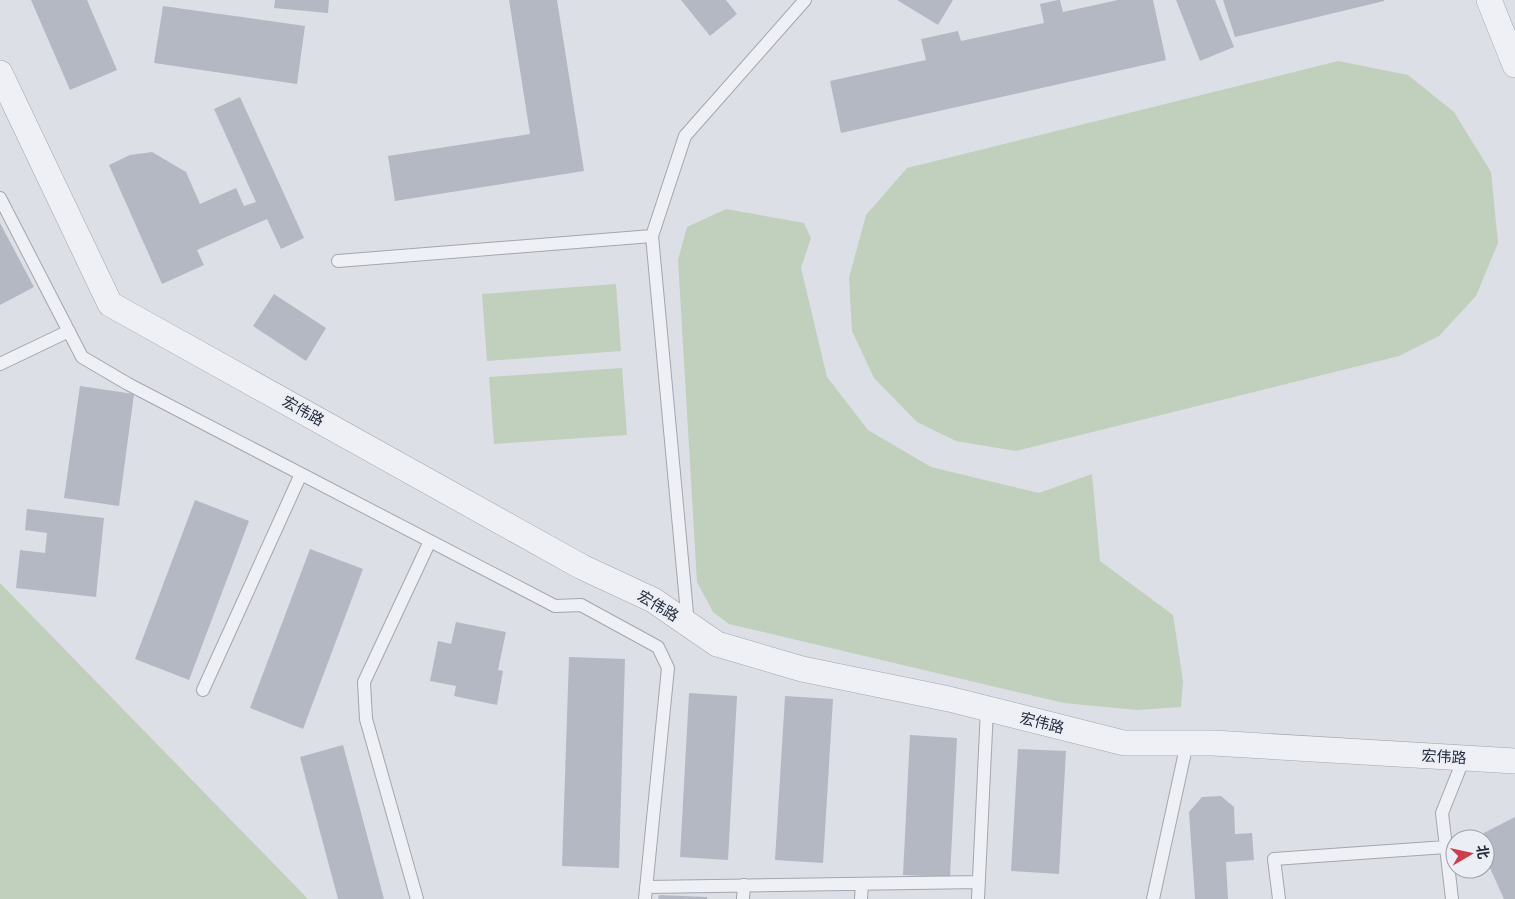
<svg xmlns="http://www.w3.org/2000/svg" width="1515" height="899" font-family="'Roboto Condensed','Noto Sans SC',sans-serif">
	<rect width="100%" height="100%" fill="#dcdfe6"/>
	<path fill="#c0d0bc" d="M1338 61 1408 75 1454 112 1491 172 1498 243 1476 296 1439 336 1399 356 1016 451 956 441 917 422 874 378 852 331 849 278 866 215 907 168Z
		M726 209 804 223 811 238 801 268 827 377 868 430 931 467 1039 493 1092 474 1100 561 1173 615 1183 681 1181 707 1137 710 1064 703 729 624 713 612 697 582 678 260 687 227Z
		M616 284 621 351 487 361 482 294Z
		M622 368 627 435 494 444 489 377Z
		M0 583 308 899H0Z"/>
	<path fill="#b3b8c3" d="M31 0H87L117 70 70 90Z
		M275 0H329L328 13 274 8Z
		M509 0H557L584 171 395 201 388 156 530 134Z
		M681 0H726L737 14 710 36Z
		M897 0H953L938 25Z
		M1058 0H1060L1063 12 1118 0H1153L1166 60 841 133 830 81 926 60 921 39 958 31 961 41 1044 23 1040 4Z
		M1176 0H1215L1234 47 1200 61Z
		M1223 0H1384V1L1235 37Z
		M163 6 305 26 297 84 154 63Z
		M240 97 304 238 281 249 267 219 197 250 204 265 162 284 109 165 130 155 152 152 186 172 200 204 236 188 244 206 256 202 214 109Z
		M0 223 34 287 0 305Z
		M274 294 326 328 306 361 253 326Z
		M80 386 134 394 119 506 64 498Z
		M195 500 249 521 189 680 135 659Z
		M27 509 104 518 96 597 16 588 20 550 45 553 47 533 25 530Z
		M310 549 363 569 303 729 250 708Z
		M456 622 506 632 498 670 503 671 497 705 454 696 456 686 430 681 438 641 451 644Z
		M569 657 625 659 619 868 562 866Z
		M689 693 737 696 728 860 680 857Z
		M785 696 833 699 823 863 775 860Z
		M910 735 957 738 950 877 903 875Z
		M343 745 384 899H338L300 757Z
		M1018 749 1066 751 1059 874 1011 871Z
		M1221 796 1234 807 1235 834 1252 833 1254 860 1226 862 1228 899H1195L1189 812 1202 797Z
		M1515 817V899H1504L1485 857V839H1477L1476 837Z
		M659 895 707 897V899H658Z"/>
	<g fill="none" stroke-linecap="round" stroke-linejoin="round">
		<g stroke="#a1a6b0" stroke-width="14">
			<path id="lane" d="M0 198 82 357 128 384 555 606 581 605 658 647 668 668 645 899
				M652 236 685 136 805 0
				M338 261 652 236 688 624
				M0 364 69 331
				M203 690 301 474
				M646 887 979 882
				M417 899 366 719 364 682 430 541
				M743 899 744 885
				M861 899 862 884
				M978 899 987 709
				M1153 899 1187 743
				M1279 899 1274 859 1446 847
				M1452 899 1442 813 1464 758"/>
		</g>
		<g stroke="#a1a6b0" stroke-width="26">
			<path id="street" d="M1489 0 1515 65
				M0 73 110 304 582 567 653 600 717 644 802 669 949 699 1124 743H1213L1515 761"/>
		</g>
		<use href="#lane" stroke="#eef0f5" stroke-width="12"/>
		<use href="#street" stroke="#eef0f5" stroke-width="25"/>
	</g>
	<g text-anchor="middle" stroke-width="4.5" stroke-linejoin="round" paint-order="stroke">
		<g font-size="15" fill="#252c3d" stroke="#ebeef4">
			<text transform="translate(303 411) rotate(29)" y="5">宏伟路</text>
			<text transform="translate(658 606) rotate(31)" y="5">宏伟路</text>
			<text transform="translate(1042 723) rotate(14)" y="5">宏伟路</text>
			<text transform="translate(1444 757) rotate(3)" y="5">宏伟路</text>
		</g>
	</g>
	<g transform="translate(1470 854) rotate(81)"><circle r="24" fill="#ebeef4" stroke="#9ca0ab"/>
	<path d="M0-4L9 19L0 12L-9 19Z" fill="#d03c49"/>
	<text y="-8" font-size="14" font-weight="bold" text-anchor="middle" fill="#252c3d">北</text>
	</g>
</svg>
